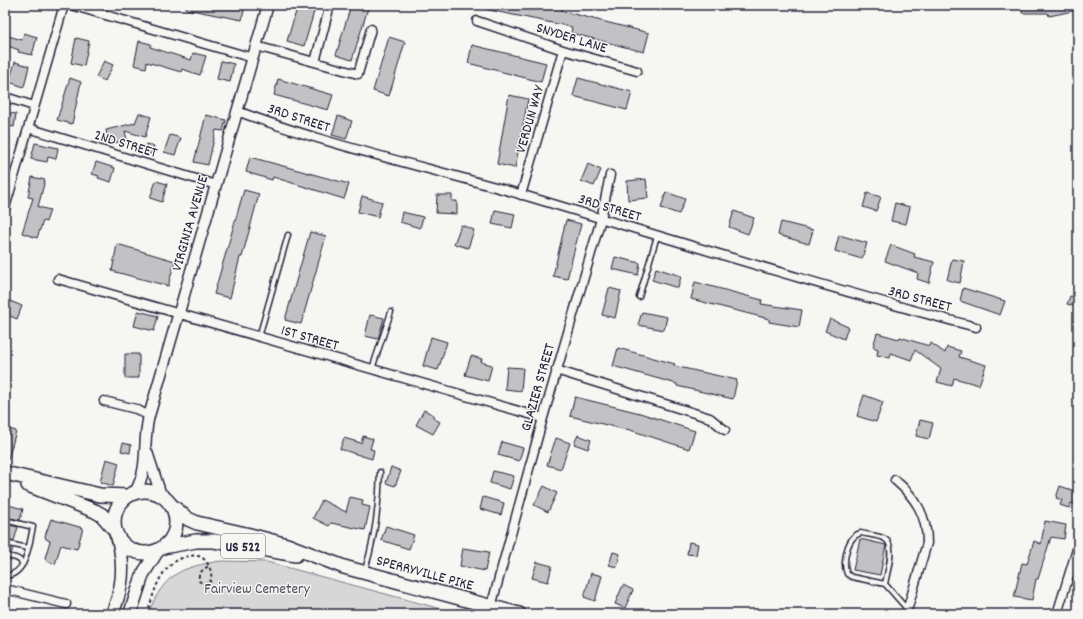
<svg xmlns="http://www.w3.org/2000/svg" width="1083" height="619" font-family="Dekko,sans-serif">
	<rect width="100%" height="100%" fill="#f6f6f2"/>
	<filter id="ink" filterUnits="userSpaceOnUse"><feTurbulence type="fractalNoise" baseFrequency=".025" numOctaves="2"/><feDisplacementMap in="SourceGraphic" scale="8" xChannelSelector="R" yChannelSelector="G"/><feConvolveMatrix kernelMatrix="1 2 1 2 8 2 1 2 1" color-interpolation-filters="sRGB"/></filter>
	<g filter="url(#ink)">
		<path fill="#d7d7d7" stroke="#7c7c89" d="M221 561 267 562 460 614H148C164 574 180 567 221 561Z"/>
		<path fill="#c2c2c4" stroke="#22223b" d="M186 5H245L242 20 186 9Z
			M298 5H316L304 46 287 41Z
			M351 5H369L352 60 336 55Z
			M485 5H557L563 6 562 11 649 33 644 52 571 33 572 27 484 9Z
			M1022 5H1078V10L1049 16 1048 13H1022Z
			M24 33 37 37 32 55 18 52 19 50 5 45V35L22 40Z
			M389 37 405 42 389 96 373 91Z
			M76 38 89 41 84 66 71 63Z
			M139 41 151 44 150 47 191 60 193 53 206 56 200 75 182 69 181 72 147 62 146 68 134 65Z
			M472 45 546 63 541 82 468 63Z
			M104 61 113 65 105 81 96 77Z
			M221 61 234 64 230 82 217 79Z
			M15 62 29 66 24 87 9 82Z
			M70 78 81 82 72 124 57 120Z
			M578 78 632 92 627 110 573 96Z
			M278 79 333 95 328 110 274 95Z
			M509 95 528 99 515 168 497 164Z
			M5 112 16 114 14 127 5 125Z
			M139 113 151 117 145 137 125 131 127 140 109 144 106 130 135 123Z
			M206 115 226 120 223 131 216 130 208 165 194 162Z
			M338 116 352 121 346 139 332 135Z
			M170 135 181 138 175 155 164 152Z
			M35 143 58 148 56 159 48 157 47 162 31 159Z
			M146 144 154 146 151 154 144 152Z
			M250 157 349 184 344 199 273 177 272 180 246 172Z
			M96 162 115 168 111 182 98 178 99 176 92 174Z
			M588 164 601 170 594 186 581 181Z
			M32 177 45 180 38 207 50 210 46 222 43 221 37 238 22 233 33 198 28 197Z
			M646 179 648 198 628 200 627 181Z
			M156 181 167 184 162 202 150 198Z
			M244 190 259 194 242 257H240L230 298 214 294Z
			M666 192 685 199 679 214 661 208Z
			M867 193 881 197 876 211 863 207Z
			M437 195H452V201H457V214L436 213Z
			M362 196 382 202 378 217 358 212Z
			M895 203 910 207 906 224 891 221Z
			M495 210 515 214 512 228 492 224Z
			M734 211 754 218 748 234 729 227Z
			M402 212 423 217 420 228 400 222Z
			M566 220 581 224 567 279 553 276Z
			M781 222 813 230 809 244 778 235Z
			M461 225 474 230 468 248 454 244Z
			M310 232 326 236 301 324 285 320Z
			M839 235 867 243 862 259 835 251Z
			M117 244 175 261 168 286 112 271Z
			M891 245 915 254 914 257 934 262 929 283 917 279 918 273 885 261Z
			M615 257 640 263 638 275 612 269Z
			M952 259 964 261 960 283 947 280Z
			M656 268 681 276 678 288 652 280Z
			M695 282 762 300 761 304 802 310 799 327 769 322V319L691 299Z
			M609 288 621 291 615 318 602 315Z
			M963 288 1005 301 1000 315 960 301Z
			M1070 296 1078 298V307L1067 304Z
			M5 299 22 306 17 319 5 314Z
			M138 311 158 316 154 331 134 326Z
			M642 312 667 317 664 330 638 325Z
			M370 315 384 318 378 339 365 336Z
			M830 319 848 327 844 339 825 331Z
			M877 333 899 339 900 337 929 346 931 343 945 353 947 347 961 351 959 357 986 365 979 385 954 378 952 386 937 382 941 369 915 350 911 360 891 353 890 358 877 355 878 349 873 347Z
			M431 337 447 342 438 370 423 366Z
			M618 348 675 364 674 366 737 380 733 399 677 386V384L613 366Z
			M125 354H139V378H125Z
			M471 356 482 359 481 362 492 365 488 381 465 375Z
			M507 367 523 368 521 391 505 389Z
			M864 395 883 402 876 422 857 416Z
			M575 397 640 413 695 431 689 449 627 429V430L570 416Z
			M424 410 434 415 433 418 440 422 433 434 416 425Z
			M920 420 933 423 929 439 916 436Z
			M5 428 16 431 8 460 5 459Z
			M578 435 591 440 588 449 574 444Z
			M363 436 373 439 370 449 374 450 372 459 340 449 344 438 361 443Z
			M556 438 570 443 561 469 547 465Z
			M502 442 523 448 519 461 498 455Z
			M123 443 131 445 130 453 121 451Z
			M106 459 119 463 113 486 100 482Z
			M391 467 401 471 395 486 386 483Z
			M493 471 514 476 510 489 490 483Z
			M544 486 557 493 548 512 534 505Z
			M1060 486 1078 492V505L1071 503 1069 508 1060 505 1062 500 1056 498Z
			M350 497 363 500 362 505 370 507 365 530 331 523 329 526 313 518 322 500 346 512Z
			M483 497 504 503 501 515 480 509Z
			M5 504 23 509 20 520 5 517Z
			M51 519 83 528 77 549 61 545 55 564 47 561 45 558 50 541 46 539 45 536Z
			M1045 521 1066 525 1064 539 1051 537 1038 579H1036L1032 600 1014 597 1022 563 1027 564 1034 541 1041 544Z
			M5 524 18 527 14 541 5 540Z
			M386 526 414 535 409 549 381 540Z
			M860 539 886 545 880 575 853 570Z
			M689 542 698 544 696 555 687 554Z
			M5.5 550a3.5 3.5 0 1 1 7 0a3.5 3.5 0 1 1-7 0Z
			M463 548 489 552 485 571 460 566Z
			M613 552 620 554 617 567 609 565Z
			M537 562 552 566 548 582 532 578Z
			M591 573 602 576 595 601 584 597Z
			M623 585 633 590 625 608 615 604Z"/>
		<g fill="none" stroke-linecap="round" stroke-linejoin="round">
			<g stroke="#22223b" stroke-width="7">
				<path id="service" d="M639 297 657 236
					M259 337 288 235
					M372 369 391 312
					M5 520 33 527C29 544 27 575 5 576
					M5 543 28 548
					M5 556C12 557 19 557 23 564
					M365 570C375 538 379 506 380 472
					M885 584C887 573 896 545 885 539 878 535 868 535 861 533 847 536 842 562 847 574L852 577 885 584 907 609"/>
			</g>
			<g stroke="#22223b" stroke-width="11">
				<path id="minor" d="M71 5 253 58
					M477 21 563 50 637 71
					M256 46 358 74 371 29
					M315 62 330 5
					M5 97 34 106
					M237 111C330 146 427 167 523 195 674 240 823 287 976 327
					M28 128 216 185
					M521 195 563 50
					M5 208 64 5
					M58 279 543 418
					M556 370 710 418 725 430
					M104 401 136 409 149 416
					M895 480C916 498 927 515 927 543L906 614
					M5 589 66 604
					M491 607 543 418 601 219 610 175
					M1057 614 1078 546"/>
			</g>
			<g stroke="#22223b" stroke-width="13">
				<path id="tertiary" d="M147 452 161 495
					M135 492C150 467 142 442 149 416L268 5"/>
			</g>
			<g stroke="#22223b" stroke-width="15">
				<path id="secondary" d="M112 614C123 588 125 566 118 539
					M130 614 143 574 158 550"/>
			</g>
			<g stroke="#22223b" stroke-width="16">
				<path id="primary" d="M5 473 100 495 128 496
					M28 485 95 511 102 515 114 529
					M114 522a31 31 0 1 1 62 0a31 31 0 1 1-62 0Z
					M171 505 188 519 197 523 250 535 287 545 344 567 519 614
					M163 547 196 541H214L296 555"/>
			</g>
			<path stroke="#22223b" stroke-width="2" stroke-dasharray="3 3" stroke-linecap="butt" d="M147 614C154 593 159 567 182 558 189 556 194 554 201 557 208 561 214 573 210 582L204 584 199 581C197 574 203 569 209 566"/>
			<use href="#service" stroke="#f6f6f2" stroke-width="4"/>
			<use href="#minor" stroke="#f6f6f2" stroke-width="8"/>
			<use href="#tertiary" stroke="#f6f6f2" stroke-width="10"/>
			<use href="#secondary" stroke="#f6f6f2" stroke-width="12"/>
			<use href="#primary" stroke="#f6f6f2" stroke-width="13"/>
		</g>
	</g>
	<g text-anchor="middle" stroke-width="3" stroke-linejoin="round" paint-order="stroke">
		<rect fill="#f6f6f2" stroke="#626272" stroke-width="1" x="221" y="534" width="44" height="24" rx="3"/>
		<g font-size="14" font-weight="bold" fill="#22223b">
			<text x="243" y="551">US 522</text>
		</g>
		<g font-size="15" fill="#22223b" stroke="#f6f6f2">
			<text transform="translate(572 37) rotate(17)" y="5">SNYDER LANE</text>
			<text transform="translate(299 117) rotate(18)" y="5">3RD STREET</text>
			<text transform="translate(529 119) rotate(-74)" y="5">VERDUN WAY</text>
			<text transform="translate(126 143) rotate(17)" y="5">2ND STREET</text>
			<text transform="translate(610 207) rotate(17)" y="5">3RD STREET</text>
			<text transform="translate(189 223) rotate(-74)" y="5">VIRGINIA AVENUE</text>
			<text transform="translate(920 298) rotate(15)" y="5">3RD STREET</text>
			<text transform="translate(310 337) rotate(16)" y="5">1ST STREET</text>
			<text transform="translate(537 387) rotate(-74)" y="5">GLAZIER STREET</text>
			<text transform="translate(425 572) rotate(15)" y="5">SPERRYVILLE PIKE</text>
		</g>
		<g font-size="15" fill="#4f4f62" stroke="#f6f6f2">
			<text x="257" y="593">Fairview Cemetery</text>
		</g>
	</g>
	<rect width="1083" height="619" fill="none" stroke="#f6f6f2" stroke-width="20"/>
	<rect x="10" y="10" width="1063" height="599" fill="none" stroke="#22223b" stroke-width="1.5" filter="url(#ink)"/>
</svg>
